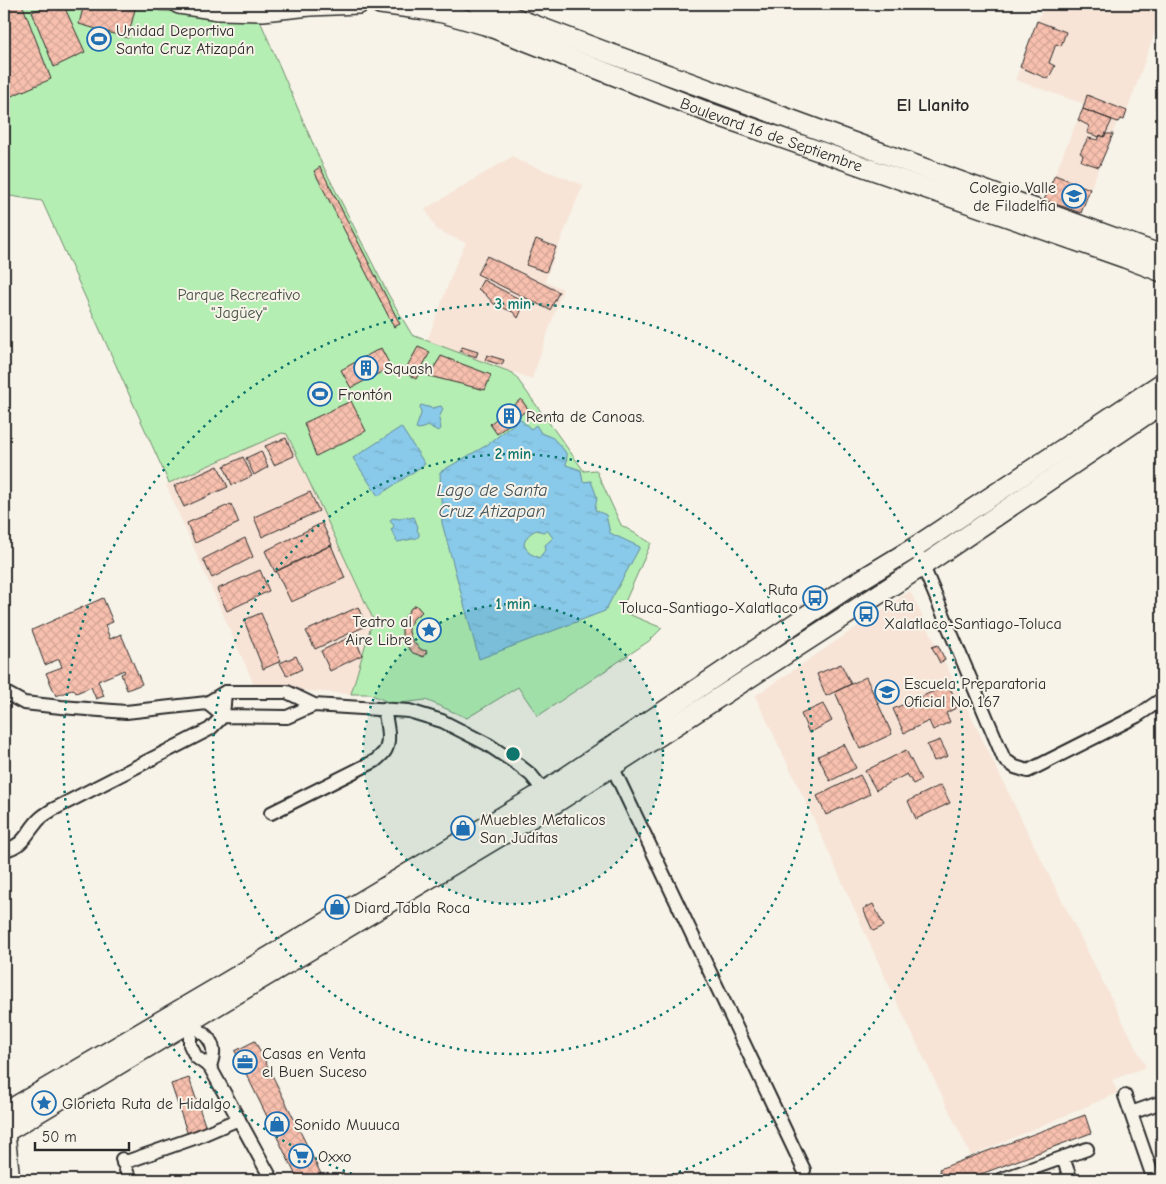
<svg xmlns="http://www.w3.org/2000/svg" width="1166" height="1184" font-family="'Comic Neue',sans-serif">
	<defs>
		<pattern id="water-ripples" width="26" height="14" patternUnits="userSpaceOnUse" patternTransform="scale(1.25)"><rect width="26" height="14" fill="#89c9e9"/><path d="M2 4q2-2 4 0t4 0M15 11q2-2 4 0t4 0" fill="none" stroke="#76adc8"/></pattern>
		<pattern id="building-cross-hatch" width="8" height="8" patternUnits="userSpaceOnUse" patternTransform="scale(1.25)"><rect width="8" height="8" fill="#f8c0ae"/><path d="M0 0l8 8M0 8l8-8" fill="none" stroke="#d5a596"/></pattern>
	</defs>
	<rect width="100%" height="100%" fill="#f7f3e8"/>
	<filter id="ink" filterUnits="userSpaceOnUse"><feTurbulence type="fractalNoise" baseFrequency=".02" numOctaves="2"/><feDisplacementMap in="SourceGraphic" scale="10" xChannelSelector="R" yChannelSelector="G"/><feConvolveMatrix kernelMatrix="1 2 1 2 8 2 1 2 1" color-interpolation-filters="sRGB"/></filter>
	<g filter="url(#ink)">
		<path fill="#f7e4d7" d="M1044 4H1139L1162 12 1124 120 1120 119 1117 122 1081 213 1044 200 1084 104 1015 80Z
			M513 156 517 160 584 185 578 197 545 281 563 289 532 379 427 341 457 261 466 243 437 230 425 209Z
			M282 433 287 434 373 619 351 694 255 687 166 485Z
			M910 591 1034 845 1146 1067 1112 1080 1118 1093 971 1156 883 973 812 815 755 696Z"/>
		<path fill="#b5eeb2" stroke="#708c6e" d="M4 4H147L160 11 258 16 320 160 388 294 412 335 513 373 584 471 596 470 621 525 651 543 621 611 662 628 649 641 538 716 518 687 467 718 426 700 392 704 370 694H351L373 619 287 434 282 433 169 483 42 201 4 195Z"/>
		<path fill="url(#water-ripples)" stroke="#638a9d" fill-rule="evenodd" d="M421 405 432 408 441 406 443 409 439 418 441 429 438 431 429 426 419 429 416 428 421 414 420 406Z
			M520 419 531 429 536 425 541 433 553 438 564 450 567 455 566 465 581 470 583 482 591 481 597 497 595 510 606 515 610 533 640 547 605 611 479 659 442 523 440 472 487 445ZM537 530 543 532 547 530 553 538 545 545 546 549 539 558 529 553 524 545C525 538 530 532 537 530Z
			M401 427 425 464 378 496 353 458Z
			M403 517 409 518 414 517 418 527 417 530 419 533V536L417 538 398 542 396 541V538L391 530 394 526 390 521 391 519 393 518 400 519Z"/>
		<path fill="url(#building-cross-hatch)" stroke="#2b2b2b" d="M18 4H22L51 79 7 98 4 90V9Z
			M54 4H63L85 52 54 67 32 12Z
			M84 4 136 5 128 38 79 24Z
			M1037 21 1066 32 1061 46 1056 44 1049 63 1055 66 1048 79 1020 67Z
			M1087 95 1127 111 1124 120 1120 119 1118 122 1083 109Z
			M1083 109 1112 120 1104 137 1100 135V137L1087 133 1089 126 1078 120Z
			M1106 134H1113L1099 167 1081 161 1083 155 1080 153 1088 138 1098 140 1100 135 1104 137Z
			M320 167 400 324 394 327 314 171Z
			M1055 175 1090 189 1081 213 1044 200Z
			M536 239 556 247 546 272 526 265Z
			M487 256 559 292 550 310 477 274Z
			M483 280 525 302 518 318 513 312 494 304 485 294 478 289Z
			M418 347 430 352 416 379 404 372Z
			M462 347 478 352 476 357 460 351Z
			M381 348 391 367 351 388 341 370Z
			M487 355 504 360 502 365 485 360Z
			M441 356 491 375 485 390 429 376Z
			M521 399 528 409 497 434 490 424Z
			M351 401 366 431 316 456 304 423Z
			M286 438 294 456 274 465 265 446Z
			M261 451 268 467 254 475 246 458Z
			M243 457 252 476 232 485 224 466Z
			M218 466 228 487 184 507 174 486Z
			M310 492 319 511 262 537 254 517Z
			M231 504 239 523 195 543 187 523Z
			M322 523 332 545 275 572 265 551Z
			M245 538 253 557 212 578 203 559Z
			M331 545 345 578 291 602 276 571Z
			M260 570 269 591 227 611 217 589Z
			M103 598 113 622 105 625 110 639 121 634 142 684 127 690 121 674 125 672 124 670 98 681 104 696 96 699 91 687 76 693 74 689 56 696 46 673 62 667 59 659 45 665 32 630Z
			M416 605 422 612 415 617 411 622 409 628V632L411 638 415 644 422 650 427 651 424 657 413 653 404 643 402 638V622L411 608Z
			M358 607 366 626 315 649 306 631Z
			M261 613 281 661 263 669 244 620Z
			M354 635 362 655 330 671 321 651Z
			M938 645 945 660 940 663 932 647Z
			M296 656 302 669 287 676 280 663Z
			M841 664 851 684 826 696 817 674Z
			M866 677 892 734 860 749 835 692Z
			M948 685 960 706 946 713 950 722 933 730 929 721 904 733 893 709Z
			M823 704 832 721 809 733 801 714Z
			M940 740 948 756 934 761 927 745Z
			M844 744 856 768 830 781 818 756Z
			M906 750 921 780 913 784 907 774 876 790 865 771Z
			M860 775 870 794 826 815 817 796Z
			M941 785 950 803 916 819 908 801Z
			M873 904 884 926 873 931 863 909Z
			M255 1041 292 1115 324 1180H298L235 1051Z
			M189 1078 207 1131 189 1138 171 1084Z
			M1085 1115 1091 1133 965 1180H943L939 1169Z"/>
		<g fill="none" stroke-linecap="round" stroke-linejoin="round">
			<g stroke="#2b2b2b" stroke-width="16">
				<path id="street" d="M915 547 1004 759 1015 767 1028 771 1137 716 1162 699
					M4 692 24 703 61 707 126 712 207 703 225 692H287L314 705 409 711 442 721 487 744 517 764 531 775 549 797
					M207 703 223 716 287 717 314 705
					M612 766 804 1170
					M271 813 375 761C379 757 384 754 386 749 391 738 386 721 384 709
					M4 850C23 846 25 836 36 823 40 817 46 814 52 810L210 729 223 716 225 692
					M190 1023V1045L196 1057 210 1067 272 1180
					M190 1023C199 1030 212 1037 213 1050 214 1055 211 1062 210 1067
					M1125 1096 1154 1180
					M1131 1113 1162 1102
					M1063 1158 1071 1180
					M122 1159 130 1180
					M123 1163 197 1137 239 1119
					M1000 1180 1087 1149"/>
			</g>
			<g stroke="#2b2b2b" stroke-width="22">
				<g id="secondary">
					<path d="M179 4 219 10 263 11 310 6 359 4"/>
					<path id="s1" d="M380 4 418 9 443 13 485 25 710 113 1125 258 1162 272"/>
					<path d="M478 4 606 52 1162 255"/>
					<path d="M4 1113 227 982 545 791 849 587 915 547 1162 383"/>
					<path d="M4 1124 10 1180"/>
					<path d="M4 1133 554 804 924 565 1162 404"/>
				</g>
			</g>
			<use href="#street" stroke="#f7f3e8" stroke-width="12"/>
			<use href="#secondary" stroke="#f7f3e8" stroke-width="19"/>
		</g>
	</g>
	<circle cx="513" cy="754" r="150" fill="#0f766e" fill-opacity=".12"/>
	<g fill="none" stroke="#0f766e" stroke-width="2.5" stroke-dasharray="2.5 5">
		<circle cx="513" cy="754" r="150"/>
		<circle cx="513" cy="754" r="300"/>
		<path d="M366 1179A450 450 0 1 1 660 1179"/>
	</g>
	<defs>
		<g id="stadium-ring" transform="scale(1.25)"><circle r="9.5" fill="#f7f3e8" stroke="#1f6fb2" stroke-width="1.5"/><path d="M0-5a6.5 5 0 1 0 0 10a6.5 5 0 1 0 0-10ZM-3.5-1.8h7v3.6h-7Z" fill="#1f6fb2"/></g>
		<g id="school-ring" transform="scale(1.25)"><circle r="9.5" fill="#f7f3e8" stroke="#1f6fb2" stroke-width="1.5"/><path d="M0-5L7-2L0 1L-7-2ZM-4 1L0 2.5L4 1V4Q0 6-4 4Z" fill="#1f6fb2"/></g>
		<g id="building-ring" transform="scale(1.25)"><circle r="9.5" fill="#f7f3e8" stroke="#1f6fb2" stroke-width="1.5"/><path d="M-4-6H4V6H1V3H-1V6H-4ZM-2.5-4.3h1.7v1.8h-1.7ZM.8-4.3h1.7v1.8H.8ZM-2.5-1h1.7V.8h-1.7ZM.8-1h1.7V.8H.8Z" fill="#1f6fb2"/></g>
		<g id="bus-ring" transform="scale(1.25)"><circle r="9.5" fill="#f7f3e8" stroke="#1f6fb2" stroke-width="1.5"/><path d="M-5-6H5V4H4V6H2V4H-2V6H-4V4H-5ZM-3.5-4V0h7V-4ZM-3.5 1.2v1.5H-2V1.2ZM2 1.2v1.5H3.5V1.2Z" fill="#1f6fb2"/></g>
		<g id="sight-ring" transform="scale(1.25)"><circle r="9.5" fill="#f7f3e8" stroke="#1f6fb2" stroke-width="1.5"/><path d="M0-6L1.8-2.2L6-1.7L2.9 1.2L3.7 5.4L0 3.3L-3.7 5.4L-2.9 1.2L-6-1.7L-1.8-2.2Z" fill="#1f6fb2"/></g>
		<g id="shop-ring" transform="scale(1.25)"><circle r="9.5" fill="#f7f3e8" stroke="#1f6fb2" stroke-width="1.5"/><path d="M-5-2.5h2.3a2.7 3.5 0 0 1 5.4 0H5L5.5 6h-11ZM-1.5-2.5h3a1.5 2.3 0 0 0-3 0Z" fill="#1f6fb2"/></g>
		<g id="office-ring" transform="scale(1.25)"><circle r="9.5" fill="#f7f3e8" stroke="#1f6fb2" stroke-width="1.5"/><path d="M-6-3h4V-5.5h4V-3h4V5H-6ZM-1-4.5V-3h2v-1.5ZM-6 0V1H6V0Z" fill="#1f6fb2"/></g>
		<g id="supermarket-ring" transform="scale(1.25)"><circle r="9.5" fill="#f7f3e8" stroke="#1f6fb2" stroke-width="1.5"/><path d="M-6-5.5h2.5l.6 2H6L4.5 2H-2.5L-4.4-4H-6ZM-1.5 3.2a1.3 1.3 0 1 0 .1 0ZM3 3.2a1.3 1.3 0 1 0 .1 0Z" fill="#1f6fb2"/></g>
	</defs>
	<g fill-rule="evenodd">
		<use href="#stadium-ring" x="99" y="39"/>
		<use href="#school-ring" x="1074" y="196"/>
		<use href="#building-ring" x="366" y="368"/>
		<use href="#stadium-ring" x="320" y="394"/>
		<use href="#building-ring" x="509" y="416"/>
		<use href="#bus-ring" x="815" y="598"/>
		<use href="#bus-ring" x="866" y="614"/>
		<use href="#sight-ring" x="429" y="630"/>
		<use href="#school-ring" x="887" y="692"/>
		<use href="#shop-ring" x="463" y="828"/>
		<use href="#shop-ring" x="337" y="907"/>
		<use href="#office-ring" x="245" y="1062"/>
		<use href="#sight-ring" x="44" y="1103"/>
		<use href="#shop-ring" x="277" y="1124"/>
		<use href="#supermarket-ring" x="301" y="1156"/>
	</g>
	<g text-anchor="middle" stroke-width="4" stroke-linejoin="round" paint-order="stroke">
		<g font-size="16" fill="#2b2b2b" stroke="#f7f3e8" text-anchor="start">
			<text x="116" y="36">Unidad Deportiva<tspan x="116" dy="18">Santa Cruz Atizapán</tspan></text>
			<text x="1056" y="193" text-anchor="end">Colegio Valle<tspan x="1056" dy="18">de Filadelfia</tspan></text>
			<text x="384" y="374">Squash</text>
			<text x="338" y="400">Frontón</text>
			<text x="526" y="422">Renta de Canoas.</text>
			<text x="798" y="595" text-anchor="end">Ruta<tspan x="798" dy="18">Toluca-Santiago-Xalatlaco</tspan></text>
			<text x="884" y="611">Ruta<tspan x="884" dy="18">Xalatlaco-Santiago-Toluca</tspan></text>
			<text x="412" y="627" text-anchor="end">Teatro al<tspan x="412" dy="18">Aire Libre</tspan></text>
			<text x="904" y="689">Escuela Preparatoria<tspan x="904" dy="18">Oficial No. 167</tspan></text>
			<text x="480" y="825">Muebles Metalicos<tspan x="480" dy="18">San Juditas</tspan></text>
			<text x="354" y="913">Diard Tabla Roca</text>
			<text x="262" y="1059">Casas en Venta<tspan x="262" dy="18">el Buen Suceso</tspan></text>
			<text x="62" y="1109">Glorieta Ruta de Hidalgo</text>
			<text x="294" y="1130">Sonido Muuuca</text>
			<text x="318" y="1162">Oxxo</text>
		</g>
		<g font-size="16" fill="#2b2b2b" stroke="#f7f3e8">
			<text dy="6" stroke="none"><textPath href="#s1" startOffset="414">Boulevard 16 de Septiembre</textPath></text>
		</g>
		<g font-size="16" fill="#475246" stroke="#f7f3e8">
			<text x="239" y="300">Parque Recreativo<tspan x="239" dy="18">"Jagüey"</tspan></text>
		</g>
		<g font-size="18" font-weight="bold" fill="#2b2b2b" stroke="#f7f3e8">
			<text x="933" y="111">El Llanito</text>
		</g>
		<g font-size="18" font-style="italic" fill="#42525a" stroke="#f7f3e8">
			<text x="492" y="496">Lago de Santa<tspan x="492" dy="21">Cruz Atizapan</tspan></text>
		</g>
	</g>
	<circle cx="513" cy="754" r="8" fill="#0f766e" stroke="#f7f3e8" stroke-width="2.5"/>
	<g font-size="15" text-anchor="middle" font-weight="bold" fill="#0f766e" stroke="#f7f3e8" stroke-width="4" stroke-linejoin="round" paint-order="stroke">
		<text x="513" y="309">3 min</text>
		<text x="513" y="459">2 min</text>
		<text x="513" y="609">1 min</text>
	</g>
	<rect width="1166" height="1184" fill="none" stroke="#f7f3e8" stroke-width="20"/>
	<rect x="10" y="10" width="1146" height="1164" fill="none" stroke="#2b2b2b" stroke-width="2" filter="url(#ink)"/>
	<path d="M35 1142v8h94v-8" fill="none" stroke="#2b2b2b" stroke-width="2.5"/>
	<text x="42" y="1142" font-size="15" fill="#2b2b2b" stroke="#f7f3e8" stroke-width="4" paint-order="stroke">50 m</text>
</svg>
